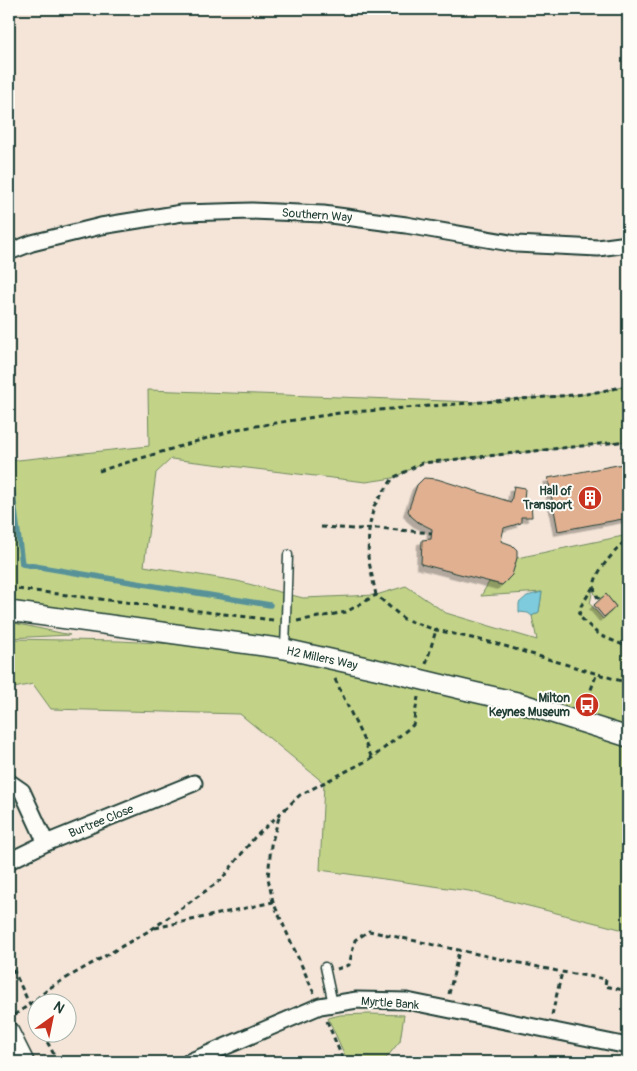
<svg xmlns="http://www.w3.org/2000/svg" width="637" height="1071" font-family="Pangolin,sans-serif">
	<defs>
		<filter id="shadow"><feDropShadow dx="-4.5" dy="4.5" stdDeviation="0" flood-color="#0004"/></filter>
	</defs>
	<rect width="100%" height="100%" fill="#f4e5d8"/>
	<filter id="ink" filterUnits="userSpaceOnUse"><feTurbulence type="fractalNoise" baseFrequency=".02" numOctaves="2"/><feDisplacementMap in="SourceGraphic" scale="10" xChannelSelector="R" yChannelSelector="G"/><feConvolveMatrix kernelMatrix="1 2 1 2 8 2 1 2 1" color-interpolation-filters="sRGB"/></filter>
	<g filter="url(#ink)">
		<path fill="#c2d388" stroke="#70885e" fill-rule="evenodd" d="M628 386V441L422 463 393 478 366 482 171 459 156 473 144 566 237 581 303 598 376 595 406 586 446 613 537 640 532 616 539 612 542 592 481 596 489 582 502 585C513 576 513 570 517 558L628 535V931L469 891 320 870 324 783 240 714 51 709 33 684 9 689V639L119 641 276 649 9 611V461L149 446 148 390 474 402 586 394ZM593 588 595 595 599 599 606 595 616 606 603 619 590 604Z
			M9 622 70 635 9 638Z
			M370 1014 404 1015 400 1041 383 1062H348L328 1018 340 1015Z"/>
		<path fill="#7ecbdd" stroke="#589299" d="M542 592 539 612 532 616 528 613 519 612V603L527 596Z"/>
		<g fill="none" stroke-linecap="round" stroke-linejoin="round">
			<path stroke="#589299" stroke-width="5.5" d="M12 487 22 564 270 605"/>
		</g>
		<path fill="#e0b091" stroke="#1f3d34" filter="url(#shadow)" d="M628 463V518L558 531 548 478Z
			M424 478 437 479 511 502 514 486 525 488 524 501 531 502 532 517H521V523L504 528 501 541 512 545 517 550V558L512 575 502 585 421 564 422 540 431 539 432 529 418 522 411 516 408 511 417 485Z
			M606 594 616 607 604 617 594 605Z"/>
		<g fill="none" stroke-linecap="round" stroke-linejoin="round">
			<g stroke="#1f3d34" stroke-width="11">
				<path id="service" d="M285 649 288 555
					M325 967 333 1004"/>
			</g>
			<g stroke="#1f3d34" stroke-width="19">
				<path id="minor" d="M9 252 32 243 101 226 182 213 252 211 323 214 406 225 516 244 598 248 628 244
					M9 782 22 791 46 843
					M9 861 46 843 194 783
					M189 1062 320 1006 357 1000 407 1001 628 1046"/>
			</g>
			<g stroke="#1f3d34" stroke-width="22">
				<path id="tertiary" d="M9 611 285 649 398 674
					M469 691 517 702 628 737
					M9 1032 24 1062"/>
			</g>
			<path stroke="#1f3d34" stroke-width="3" stroke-dasharray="5 4" stroke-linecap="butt" d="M99 471 237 429 340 413 586 394 628 386
				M321 527 355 529 377 528 432 533
				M593 587 581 606 579 616 599 635 628 647
				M9 588 273 620
				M376 595 368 557 369 528 374 506 393 478 422 463 628 441
				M599 599C582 580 616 552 628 537
				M297 621 346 612 376 595 404 619 436 630 498 644 628 683
				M426 664 436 630
				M335 679 372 758
				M588 698 597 673
				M273 902 268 878 271 845 280 814
				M155 928 273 902 314 993
				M9 961 38 1022
				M337 969 349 965 355 940 369 931 562 972 606 979 605 986 628 991
				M449 994 459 951
				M14 1015 29 1005 51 987 152 929 221 880 254 838 300 795 372 758 413 725 418 697
				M552 1015 562 972
				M327 1021 344 1062
				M43 1034 58 1062"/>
			<use href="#service" stroke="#fdfcf7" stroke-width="8"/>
			<use href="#minor" stroke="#fdfcf7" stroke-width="15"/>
			<use href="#tertiary" stroke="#fdfcf7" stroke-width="19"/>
			<g stroke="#1f3d34" stroke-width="22" stroke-linecap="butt">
				<path id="tertiary-bridge" d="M398 674 469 691"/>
			</g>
			<use href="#tertiary-bridge" stroke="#fdfcf7" stroke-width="19"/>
		</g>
	</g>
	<defs>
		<g id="building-disc" transform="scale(1.25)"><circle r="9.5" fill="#c8321e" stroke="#fdfcf7"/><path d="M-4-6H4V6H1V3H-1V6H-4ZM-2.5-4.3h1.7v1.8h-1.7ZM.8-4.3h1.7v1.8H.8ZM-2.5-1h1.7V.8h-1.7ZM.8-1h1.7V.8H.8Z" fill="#fff"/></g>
		<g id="bus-disc" transform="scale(1.25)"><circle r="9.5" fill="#c8321e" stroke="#fdfcf7"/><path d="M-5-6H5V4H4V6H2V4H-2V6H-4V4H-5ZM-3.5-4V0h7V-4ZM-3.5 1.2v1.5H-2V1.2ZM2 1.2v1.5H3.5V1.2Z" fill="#fff"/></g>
	</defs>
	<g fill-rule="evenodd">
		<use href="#building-disc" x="590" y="498"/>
		<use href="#bus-disc" x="587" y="705"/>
	</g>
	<g text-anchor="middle" stroke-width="4" stroke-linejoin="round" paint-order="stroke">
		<g font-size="12" fill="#1f3d34" stroke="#fdfcf7">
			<text transform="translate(317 215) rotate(4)" y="4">Southern Way</text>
			<text transform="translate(322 658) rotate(12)" y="4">H2 Millers Way</text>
			<text transform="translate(101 821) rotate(-22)" y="4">Burtree Close</text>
			<text transform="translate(390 1003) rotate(4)" y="4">Myrtle Bank</text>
		</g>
		<g font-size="12" font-weight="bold" fill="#1f3d34" stroke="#fdfcf7" text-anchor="end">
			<text x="572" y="495">Hall of<tspan x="572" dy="14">Transport</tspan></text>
			<text x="570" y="702">Milton<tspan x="570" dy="14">Keynes Museum</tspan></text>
		</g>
	</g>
	<rect width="637" height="1071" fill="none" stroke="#fdfcf7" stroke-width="30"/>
	<rect x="15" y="15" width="607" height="1041" fill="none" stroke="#1f3d34" stroke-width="2" filter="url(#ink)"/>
	<g transform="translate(52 1018) rotate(33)"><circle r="24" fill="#fdfcf7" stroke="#a4b0a9"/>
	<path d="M0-4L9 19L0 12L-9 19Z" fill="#c8321e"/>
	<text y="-8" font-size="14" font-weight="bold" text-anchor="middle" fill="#1f3d34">N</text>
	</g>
</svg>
